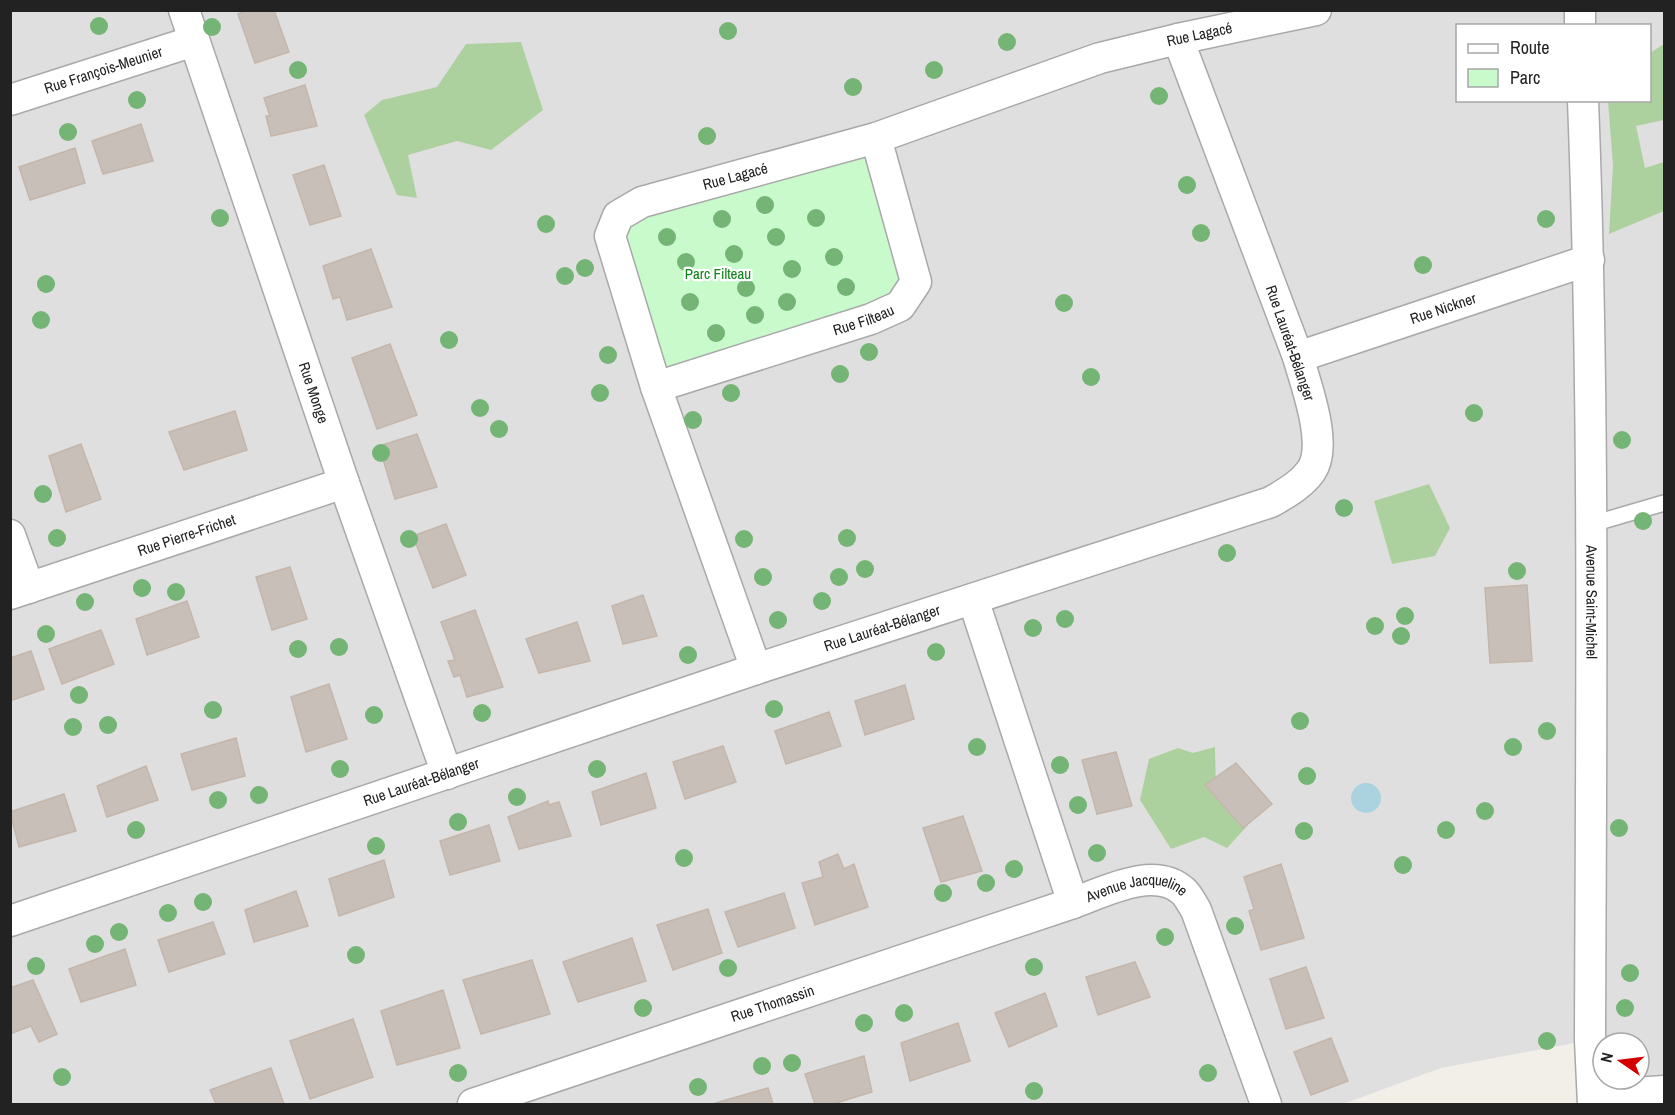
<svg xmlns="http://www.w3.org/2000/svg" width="1675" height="1115" font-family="'Archivo Narrow',sans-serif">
	<rect width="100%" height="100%" fill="#f2efe9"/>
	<path fill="#e0dfdf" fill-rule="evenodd" d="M11 11H1664V1104H1593L1590 1040 1441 1068 1343 1104H11ZM1458 26H1650V100H1458ZM1603 1043H1639V1079H1603Z"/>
	<path fill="#add19e" d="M521 42 543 110 491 150 457 141 408 155 417 198 397 195 364 115 382 100 437 87 466 44Z
		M1664 44V120L1636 126 1645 168 1664 162V211L1609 234 1613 165 1608 101 1650 100V53Z
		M1429 484 1450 528 1435 556 1392 564 1374 501Z
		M1215 747 1216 792 1248 825 1227 848 1204 837 1171 849 1140 800 1149 759 1178 748 1193 753Z"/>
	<path fill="#c8facc" d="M876 138 904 234 900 306 656 387 618 216Z"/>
	<path fill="#aad3df" d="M1351 798a15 15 0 1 1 30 0a15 15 0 1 1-30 0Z"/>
	<path fill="#c7bfb8" stroke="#c4b6ab" stroke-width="1.5" d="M248 10H274L289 52 255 63 238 14Z
		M305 85 317 126 271 136 266 116H270L264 98Z
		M141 124 153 161 103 174 92 141Z
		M75 148 85 183 30 200 19 167Z
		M324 165 341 216 310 225 293 175Z
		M371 249 392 307 347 320 340 297 333 299 323 266Z
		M390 344 417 415 377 429 352 358Z
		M235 411 247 450 184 470 169 432Z
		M417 434 437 487 395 499 379 446Z
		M81 444 101 499 66 512 49 456Z
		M446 524 466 575 433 588 413 536Z
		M290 567 307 619 272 630 256 577Z
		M1527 585 1532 661 1490 663 1485 588Z
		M643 595 657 636 623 644 612 606Z
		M187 601 199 637 147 655 136 619Z
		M475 610 503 687 467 697 460 675 454 677 448 661 455 660 441 622Z
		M577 622 590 661 539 673 526 639Z
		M101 630 114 664 62 684 49 649Z
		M31 651 44 689 10 701V658Z
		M329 684 347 739 306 752 291 697Z
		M905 685 914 719 865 735 855 701Z
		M829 712 841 746 786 764 775 731Z
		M236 738 245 776 192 790 181 754Z
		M723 746 736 782 685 799 673 762Z
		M1116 752 1132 806 1097 814 1082 760Z
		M1236 763 1272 804 1243 828 1205 785Z
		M146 766 158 800 107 817 97 786Z
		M646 773 656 808 601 825 592 792Z
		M64 794 76 831 19 847 10 812Z
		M548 801 549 805 559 802 571 836 519 849 508 817Z
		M963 816 982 871 941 882 923 828Z
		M489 825 500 861 450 875 440 841Z
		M838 854 844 869 854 864 868 907 815 925 802 883 823 877 819 862Z
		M384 860 394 897 339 916 329 879Z
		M1281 864 1304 938 1261 950 1249 911 1254 909 1244 877Z
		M296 891 308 926 254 942 245 910Z
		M784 893 795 928 738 947 725 912Z
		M708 909 722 953 673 970 657 925Z
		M213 922 225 954 169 972 158 940Z
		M632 938 646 981 578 1002 563 962Z
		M125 949 136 985 81 1002 69 969Z
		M532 960 550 1014 481 1034 463 980Z
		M1135 962 1150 997 1098 1015 1086 977Z
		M1306 967 1324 1018 1286 1029 1270 979Z
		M33 980 57 1034 39 1042 31 1026 10 1034V988Z
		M443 990 460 1048 397 1065 381 1011Z
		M1045 993 1057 1026 1009 1047 995 1013Z
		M353 1019 373 1077 310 1099 290 1041Z
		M958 1023 970 1061 910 1081 901 1043Z
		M1331 1038 1348 1081 1311 1095 1294 1052Z
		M864 1056 872 1092 833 1104H815L805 1074Z
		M271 1068 284 1104H216L210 1090Z
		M768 1088 773 1104H712Z"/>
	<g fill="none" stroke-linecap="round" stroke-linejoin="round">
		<g stroke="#a9a9a9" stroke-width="18">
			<path id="lane" d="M1592 524 1664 503"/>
		</g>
		<g stroke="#a9a9a9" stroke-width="33">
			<g id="street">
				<path id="s1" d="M184 10 344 483 447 774"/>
				<path d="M1580 10V26"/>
				<path id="s2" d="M10 100 194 41"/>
				<path id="s3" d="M1583 100C1595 413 1591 727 1590 1040L1593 1104"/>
				<path id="s4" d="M1298 357 1589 260"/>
				<path id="s5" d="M656 387 871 319 900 306 916 282 876 138"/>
				<path d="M10 535 29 588"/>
				<path id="s6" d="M10 594 344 483"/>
				<path id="s7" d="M973 599 1073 903C1104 892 1154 865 1183 891 1188 895 1192 904 1196 910L1266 1104"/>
				<path id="s8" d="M756 669 656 387 610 236 618 216 642 202 876 138 1100 58 1178 39 1316 10"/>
				<path id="s9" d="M10 921 756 669 1271 502C1286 493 1301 485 1311 471 1329 446 1306 385 1298 357L1178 39"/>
				<path d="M1593 1096 1664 1091"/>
				<path id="s10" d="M473 1104 1073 903"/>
			</g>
		</g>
		<use href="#lane" stroke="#fff" stroke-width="15"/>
		<use href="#street" stroke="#fff" stroke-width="30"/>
	</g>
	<g fill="#74b475">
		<circle cx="99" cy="26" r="9"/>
		<circle cx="212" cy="27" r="9"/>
		<circle cx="728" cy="31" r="9"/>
		<circle cx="1007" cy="42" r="9"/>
		<circle cx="298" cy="70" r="9"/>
		<circle cx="934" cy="70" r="9"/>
		<circle cx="853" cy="87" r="9"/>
		<circle cx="1159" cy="96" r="9"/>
		<circle cx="137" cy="100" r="9"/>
		<circle cx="68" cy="132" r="9"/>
		<circle cx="707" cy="136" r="9"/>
		<circle cx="1187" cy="185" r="9"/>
		<circle cx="765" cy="205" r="9"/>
		<circle cx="220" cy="218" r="9"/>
		<circle cx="816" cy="218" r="9"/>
		<circle cx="722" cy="219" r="9"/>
		<circle cx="1546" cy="219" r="9"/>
		<circle cx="546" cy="224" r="9"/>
		<circle cx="1201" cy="233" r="9"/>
		<circle cx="667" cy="237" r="9"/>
		<circle cx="776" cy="237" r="9"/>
		<circle cx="734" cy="254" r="9"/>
		<circle cx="834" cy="257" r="9"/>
		<circle cx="686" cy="262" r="9"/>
		<circle cx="1423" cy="265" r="9"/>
		<circle cx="585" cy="268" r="9"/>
		<circle cx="792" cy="269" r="9"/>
		<circle cx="565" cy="276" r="9"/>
		<circle cx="46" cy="284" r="9"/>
		<circle cx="846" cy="287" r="9"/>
		<circle cx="746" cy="288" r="9"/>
		<circle cx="690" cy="302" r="9"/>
		<circle cx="787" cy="302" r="9"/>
		<circle cx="1064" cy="303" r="9"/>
		<circle cx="755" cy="315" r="9"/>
		<circle cx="41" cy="320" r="9"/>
		<circle cx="716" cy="333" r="9"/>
		<circle cx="449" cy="340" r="9"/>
		<circle cx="869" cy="352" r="9"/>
		<circle cx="608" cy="355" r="9"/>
		<circle cx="840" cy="374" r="9"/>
		<circle cx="1091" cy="377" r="9"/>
		<circle cx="600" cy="393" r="9"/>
		<circle cx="731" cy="393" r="9"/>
		<circle cx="480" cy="408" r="9"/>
		<circle cx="1474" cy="413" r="9"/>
		<circle cx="693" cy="420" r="9"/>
		<circle cx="499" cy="429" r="9"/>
		<circle cx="1622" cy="440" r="9"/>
		<circle cx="381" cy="453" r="9"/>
		<circle cx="43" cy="494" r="9"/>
		<circle cx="1344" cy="508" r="9"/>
		<circle cx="1643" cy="521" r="9"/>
		<circle cx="57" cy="538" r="9"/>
		<circle cx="847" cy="538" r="9"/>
		<circle cx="409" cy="539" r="9"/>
		<circle cx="744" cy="539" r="9"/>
		<circle cx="1227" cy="553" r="9"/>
		<circle cx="865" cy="569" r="9"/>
		<circle cx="1517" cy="571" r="9"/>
		<circle cx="763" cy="577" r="9"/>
		<circle cx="839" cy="577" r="9"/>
		<circle cx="142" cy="588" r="9"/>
		<circle cx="176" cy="592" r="9"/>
		<circle cx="822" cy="601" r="9"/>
		<circle cx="85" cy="602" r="9"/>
		<circle cx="1405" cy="616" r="9"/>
		<circle cx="1065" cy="619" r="9"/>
		<circle cx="778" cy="620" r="9"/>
		<circle cx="1375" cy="626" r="9"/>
		<circle cx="1033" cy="628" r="9"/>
		<circle cx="46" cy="634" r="9"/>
		<circle cx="1401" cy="636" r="9"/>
		<circle cx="339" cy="647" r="9"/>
		<circle cx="298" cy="649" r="9"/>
		<circle cx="936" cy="652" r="9"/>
		<circle cx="688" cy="655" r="9"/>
		<circle cx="79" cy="695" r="9"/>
		<circle cx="774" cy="709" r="9"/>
		<circle cx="213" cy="710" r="9"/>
		<circle cx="482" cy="713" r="9"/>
		<circle cx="374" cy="715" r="9"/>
		<circle cx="1300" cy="721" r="9"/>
		<circle cx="108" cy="725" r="9"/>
		<circle cx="73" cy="727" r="9"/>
		<circle cx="1547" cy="731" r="9"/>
		<circle cx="977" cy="747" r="9"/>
		<circle cx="1513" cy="747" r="9"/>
		<circle cx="1060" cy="765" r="9"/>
		<circle cx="340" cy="769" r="9"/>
		<circle cx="597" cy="769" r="9"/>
		<circle cx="1307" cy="776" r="9"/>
		<circle cx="259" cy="795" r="9"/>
		<circle cx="517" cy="797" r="9"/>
		<circle cx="218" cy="800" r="9"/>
		<circle cx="1078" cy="805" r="9"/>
		<circle cx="1485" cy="811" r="9"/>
		<circle cx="458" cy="822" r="9"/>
		<circle cx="1619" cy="828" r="9"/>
		<circle cx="136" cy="830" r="9"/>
		<circle cx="1446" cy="830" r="9"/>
		<circle cx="1304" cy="831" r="9"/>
		<circle cx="376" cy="846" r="9"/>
		<circle cx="1097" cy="853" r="9"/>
		<circle cx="684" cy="858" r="9"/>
		<circle cx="1403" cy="865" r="9"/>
		<circle cx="1014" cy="869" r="9"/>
		<circle cx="986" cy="883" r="9"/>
		<circle cx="943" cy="893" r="9"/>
		<circle cx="203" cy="902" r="9"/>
		<circle cx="168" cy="913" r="9"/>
		<circle cx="1235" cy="926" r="9"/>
		<circle cx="119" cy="932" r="9"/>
		<circle cx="1165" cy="937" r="9"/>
		<circle cx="95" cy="944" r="9"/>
		<circle cx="356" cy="955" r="9"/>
		<circle cx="36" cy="966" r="9"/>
		<circle cx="1034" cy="967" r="9"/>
		<circle cx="728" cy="968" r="9"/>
		<circle cx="1630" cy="973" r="9"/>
		<circle cx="643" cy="1008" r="9"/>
		<circle cx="1625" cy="1008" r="9"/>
		<circle cx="904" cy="1013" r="9"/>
		<circle cx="864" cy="1023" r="9"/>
		<circle cx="1547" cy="1041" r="9"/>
		<circle cx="792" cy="1063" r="9"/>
		<circle cx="762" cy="1066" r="9"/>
		<circle cx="458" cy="1073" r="9"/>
		<circle cx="1208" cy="1073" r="9"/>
		<circle cx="62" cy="1077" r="9"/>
		<circle cx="698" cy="1087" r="9"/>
		<circle cx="1034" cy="1091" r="9"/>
	</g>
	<g text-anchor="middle" stroke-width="4.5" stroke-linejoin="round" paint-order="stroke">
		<g font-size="15" fill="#222" stroke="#fff">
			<text dy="5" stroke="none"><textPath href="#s8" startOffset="1089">Rue Lagacé</textPath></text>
			<text dy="5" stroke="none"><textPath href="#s2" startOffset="98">Rue François-Meunier</textPath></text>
			<text dy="5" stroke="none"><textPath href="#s8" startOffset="603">Rue Lagacé</textPath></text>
			<text dy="5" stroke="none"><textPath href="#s4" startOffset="153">Rue Nickner</textPath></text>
			<text dy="5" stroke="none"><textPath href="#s5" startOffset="218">Rue Filteau</textPath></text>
			<text transform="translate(1290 343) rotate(71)" y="5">Rue Lauréat-Bélanger</text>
			<text dy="5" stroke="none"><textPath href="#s1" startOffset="404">Rue Monge</textPath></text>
			<text dy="5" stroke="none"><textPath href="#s6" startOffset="186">Rue Pierre-Frichet</textPath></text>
			<text dy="5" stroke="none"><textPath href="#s3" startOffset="502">Avenue Saint-Michel</textPath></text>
			<text dy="5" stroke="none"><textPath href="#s9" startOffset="920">Rue Lauréat-Bélanger</textPath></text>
			<text dy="5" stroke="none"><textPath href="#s9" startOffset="434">Rue Lauréat-Bélanger</textPath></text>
			<text dy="5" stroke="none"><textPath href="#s7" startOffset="387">Avenue Jacqueline</textPath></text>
			<text dy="5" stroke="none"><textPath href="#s10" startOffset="316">Rue Thomassin</textPath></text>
		</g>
		<g font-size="15" fill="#0c8416" stroke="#fff">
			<text x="718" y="279">Parc Filteau</text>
		</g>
	</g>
	<rect width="1675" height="1115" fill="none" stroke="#222222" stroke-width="24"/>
	<rect x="1456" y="24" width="195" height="78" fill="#ffffff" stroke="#a7a7a7" stroke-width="1.5"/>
	<rect x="1468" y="44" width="30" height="9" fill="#ffffff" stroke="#a7a7a7" stroke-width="1.5"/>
	<text x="1510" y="54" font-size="18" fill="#222222">Route</text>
	<rect x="1468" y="69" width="30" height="18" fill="#c8facc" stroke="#a7a7a7" stroke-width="1.5"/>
	<text x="1510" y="84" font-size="18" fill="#222222">Parc</text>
	<g transform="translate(1621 1061) rotate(284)"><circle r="28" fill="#ffffff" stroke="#a7a7a7" stroke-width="1.5"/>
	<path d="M0-4.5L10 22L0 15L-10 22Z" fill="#d40000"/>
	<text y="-9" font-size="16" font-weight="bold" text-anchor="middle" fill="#222222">N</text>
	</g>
</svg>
